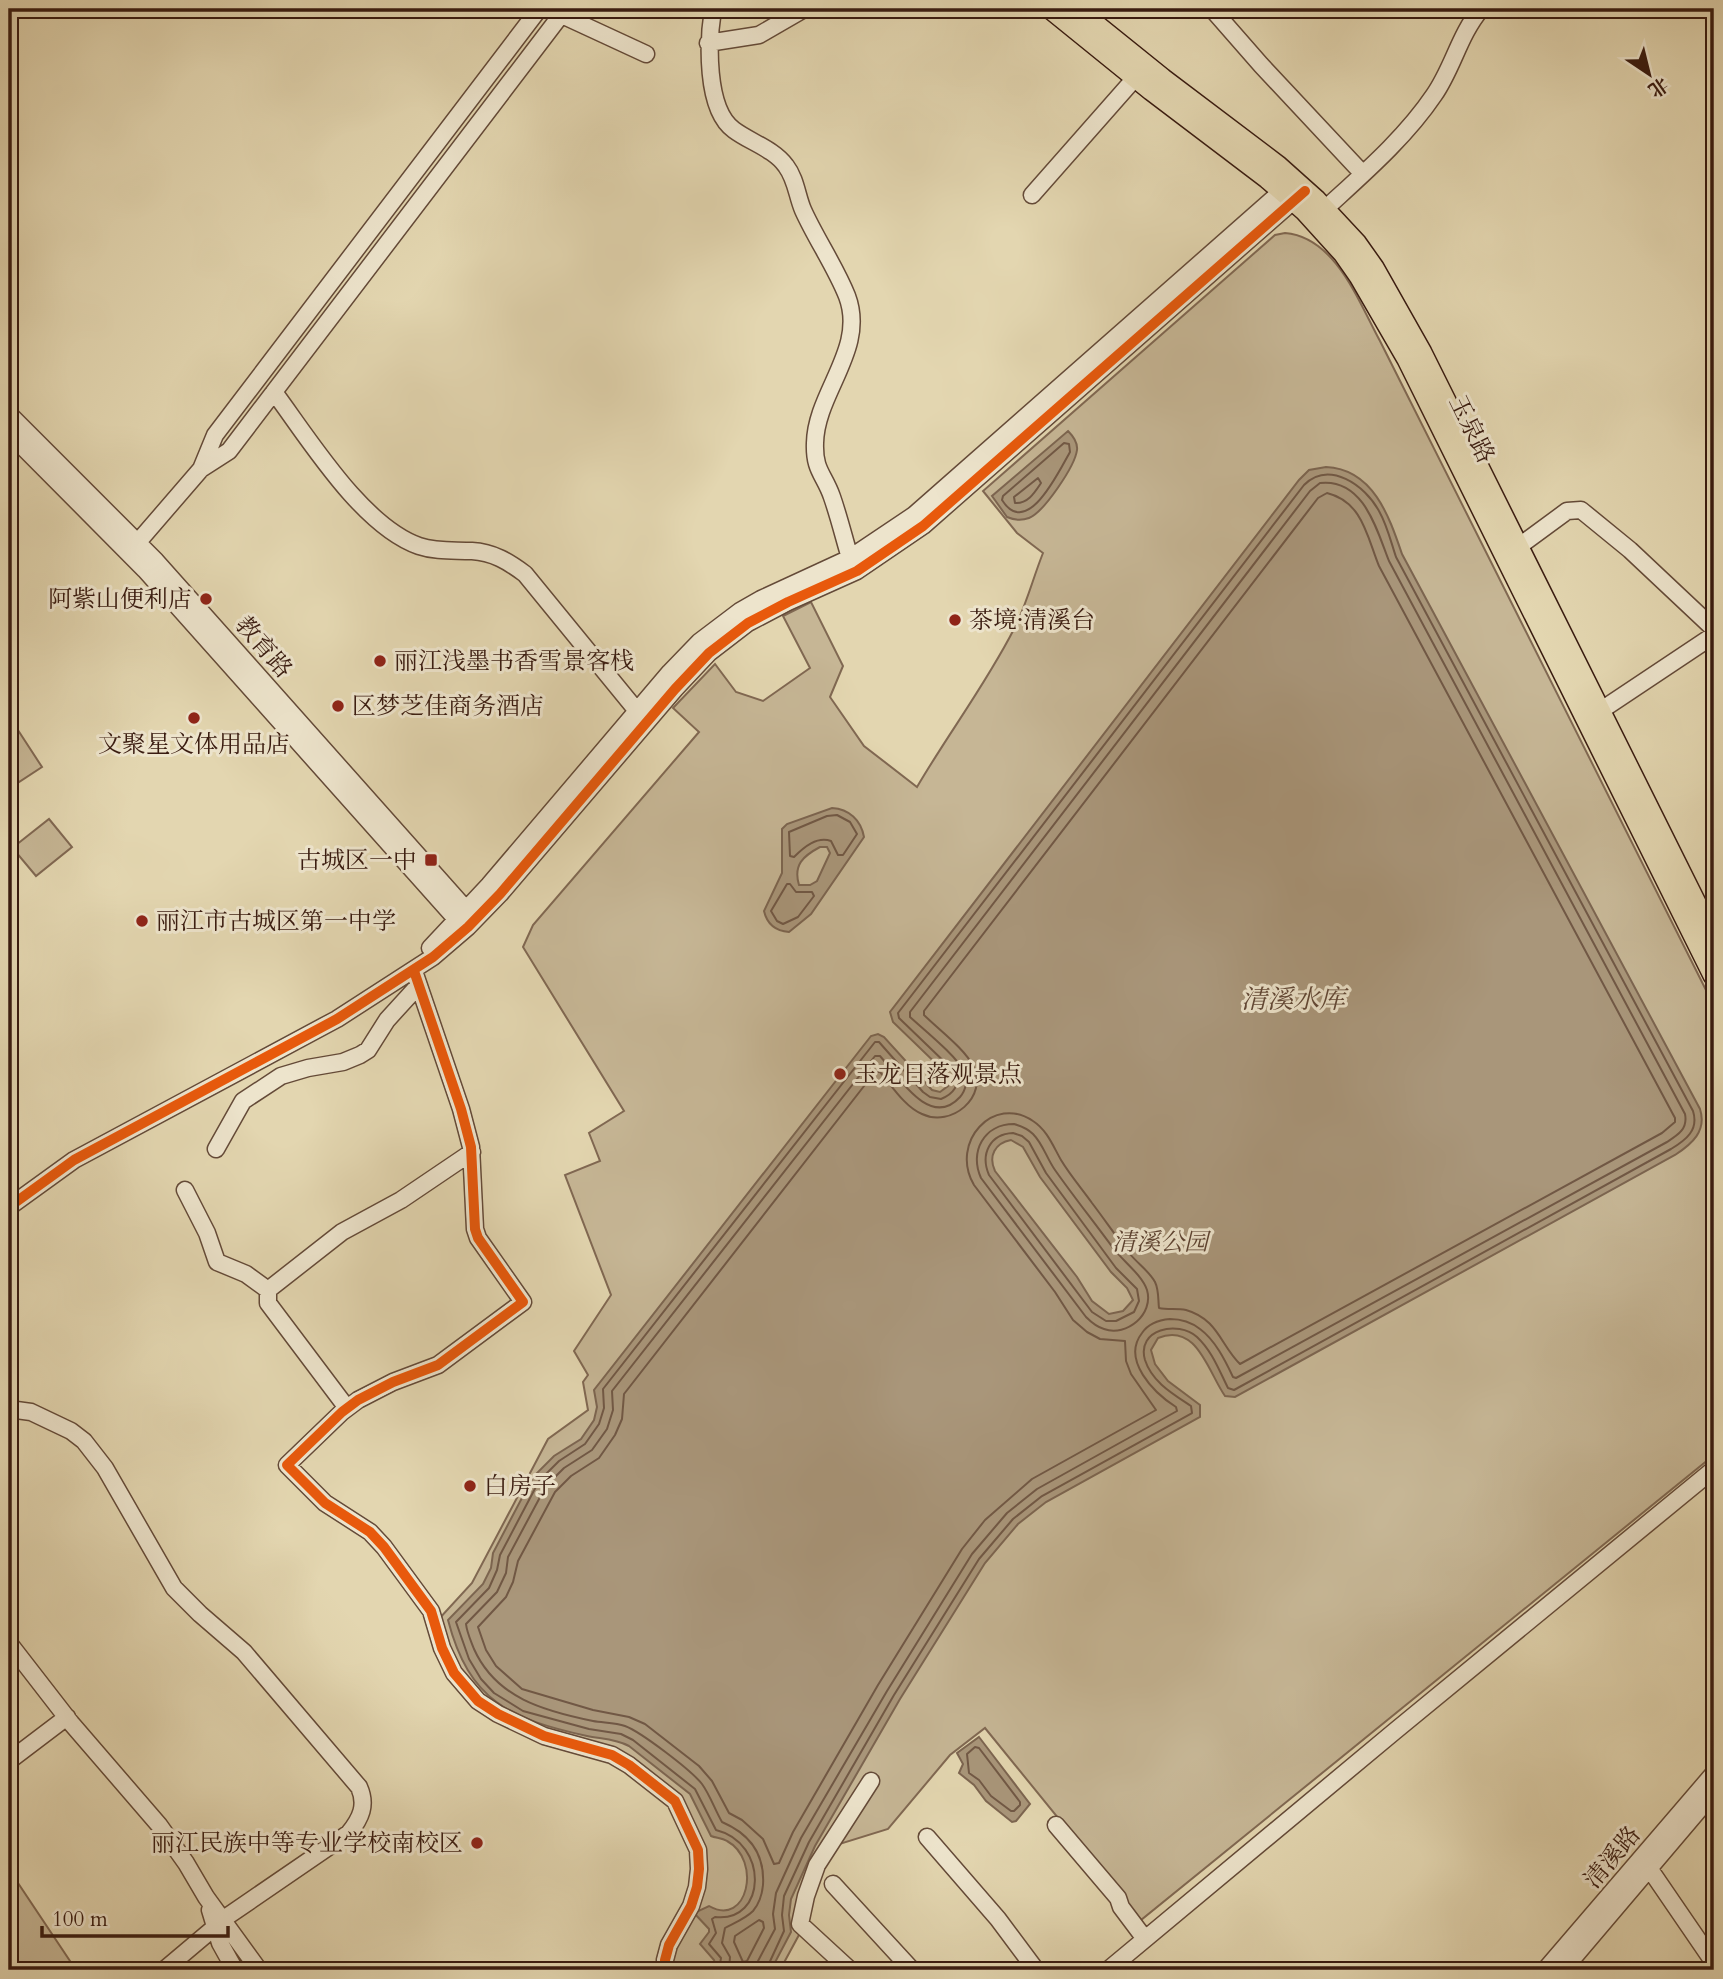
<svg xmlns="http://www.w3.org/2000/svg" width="1723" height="1979" font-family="Cardo,'Noto Serif SC',serif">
	<rect width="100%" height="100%" fill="#e3d6b0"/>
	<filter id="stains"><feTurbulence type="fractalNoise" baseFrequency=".00286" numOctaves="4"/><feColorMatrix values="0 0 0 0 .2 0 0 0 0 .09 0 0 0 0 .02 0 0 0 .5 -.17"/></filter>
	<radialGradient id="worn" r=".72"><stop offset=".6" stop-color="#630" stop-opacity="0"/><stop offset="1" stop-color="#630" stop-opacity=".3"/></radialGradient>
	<path fill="#c6b695" stroke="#806852" stroke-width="2" d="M1285 233C1336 237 1359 303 1380 341L1714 1006V1455L1141 1920 985 1728 950 1755 888 1829 836 1845 821 1867 800 1933 780 1970H673L672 1960 704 1849 686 1806 631 1759 533 1726 483 1698 456 1665 438 1620 472 1583 548 1439 588 1410 583 1382 588 1375 574 1351 611 1295 565 1175 600 1161 589 1133 624 1111 523 947 533 925 699 732 673 708 715 664 736 692 763 701 810 668 783 616 811 602 843 666 830 697 864 746 917 787C948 734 986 684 1014 629 1026 606 1033 578 1043 553L1017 533 983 491 1275 235Z
		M14 724 42 767 19 782 9 765V727Z
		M49 819 72 847 36 876 15 851 16 845Z
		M12 1874 76 1970H9V1876Z"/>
	<path fill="#a9967a" stroke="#7c6550" stroke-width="2" fill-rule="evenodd" d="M1068 431C1073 436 1078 442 1077 450 1075 466 1044 512 1029 518 1021 521 1014 520 1007 517L992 496Z
		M1326 467C1373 469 1389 516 1402 554L1700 1109C1707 1131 1692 1144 1675 1155L1235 1397 1225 1396C1208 1372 1197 1322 1158 1338L1151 1350 1155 1364 1168 1381 1200 1405V1417L1046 1502 1018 1524 985 1563 900 1699 815 1846 791 1899 789 1915 791 1932 771 1970H709L715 1964 714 1960 700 1944 709 1932V1929L694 1913 709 1906C748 1928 762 1860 727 1841 722 1838 716 1838 711 1836L690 1794 629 1746C616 1739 602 1739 587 1736 510 1719 469 1701 448 1620L483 1584 491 1568 493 1553 533 1477 554 1456 581 1439 594 1420 597 1407 594 1390 871 1036 878 1034 884 1037 932 1090 940 1092 948 1086 951 1080 949 1076 893 1022 890 1012 1299 480 1309 470ZM1011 1140 1023 1147 1040 1177 1111 1272 1127 1288 1133 1300 1123 1311 1109 1314 1092 1301 1077 1277 995 1171C988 1156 995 1143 1011 1140Z
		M832 808C849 809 861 820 864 837L811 914 789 932C776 931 767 924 764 911L782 873V829L787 824ZM820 847H827L830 853 817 881 810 885H799C793 865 803 856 820 847Z
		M979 1737 1030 1804 1016 1821 1012 1822 986 1801 974 1785 959 1773 963 1764 957 1753Z"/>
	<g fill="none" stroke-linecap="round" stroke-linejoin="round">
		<path stroke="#715845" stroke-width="2" d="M1064 443 1069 444 1070 452C1059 471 1027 540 1002 500L1003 496Z
			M1038 478 1041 483C1035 492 1028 504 1015 503L1014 497Z
			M1327 493C1363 502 1367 537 1379 566L1675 1118V1122L1662 1133 1240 1364C1221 1346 1218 1319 1186 1310 1177 1308 1168 1310 1159 1308 1158 1300 1159 1290 1155 1282 1149 1271 1138 1264 1130 1254 1117 1238 1105 1220 1092 1203 1082 1189 1070 1175 1061 1160 1053 1146 1047 1130 1033 1121 994 1094 949 1142 974 1185L1055 1292 1073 1320 1087 1332 1100 1339 1125 1341 1126 1361 1131 1374 1156 1410 1032 1479 985 1520 962 1549 878 1685 793 1832 779 1863 774 1864 763 1839 742 1820 729 1813 712 1781 699 1766 645 1724 629 1717 593 1710 522 1689 496 1666 486 1650 478 1627 506 1597 513 1582 518 1561 555 1492 571 1476 599 1458 615 1435 622 1419 624 1394 875 1072H880C892 1086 905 1107 922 1114 951 1128 989 1097 973 1066 965 1049 938 1029 924 1015V1011L1318 498Z
			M837 815 850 822 857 834 843 855H838L831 841C817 836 804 847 794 857L790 856 789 832 827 816Z
			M787 884H790L796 892H812L814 896 798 917 783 924 777 921 771 911Z
			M1014 1124C1021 1126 1027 1128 1033 1134 1043 1144 1047 1159 1055 1170 1074 1197 1094 1222 1113 1248 1123 1261 1142 1275 1147 1290 1154 1314 1127 1337 1104 1329 1097 1327 1091 1322 1086 1317L981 1178C969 1152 984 1124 1014 1124Z
			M1013 1133 1022 1136 1029 1142 1046 1173 1116 1268 1137 1289 1139 1301 1134 1312 1116 1321H1106L1092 1312 989 1175C980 1154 990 1134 1013 1133Z
			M975 1747 979 1748 1020 1802V1805L1014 1811H1011L991 1796 979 1780 969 1773 967 1754Z
			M759 1920 763 1922 764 1928 747 1961 743 1962 734 1942 735 1936Z
			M719 1970 721 1958 709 1944 716 1933 712 1919 715 1917C767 1923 769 1843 716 1830L695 1789 633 1740 621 1734 589 1729 523 1711 494 1693 481 1679 469 1659 456 1622 489 1588 497 1570 500 1555 539 1481 559 1461 585 1444 599 1424 604 1408 603 1389 875 1042H879L923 1092 930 1097 941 1099C953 1094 961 1085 955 1072L899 1018 898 1013 1304 485C1329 460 1365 485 1379 511 1387 525 1391 542 1396 557L1693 1111C1699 1130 1686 1140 1671 1149L1234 1390 1228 1388C1219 1370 1212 1351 1197 1337 1178 1320 1136 1329 1145 1360 1152 1382 1173 1394 1191 1406L1192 1413 1042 1496 1013 1519 979 1559 894 1695 809 1842 784 1896 782 1915 784 1931 766 1970
			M729 1970 730 1957 722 1943 725 1928C734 1923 745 1919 753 1911 759 1904 762 1895 763 1885 765 1854 750 1834 722 1822 715 1810 710 1795 702 1784 691 1770 641 1732 625 1726 615 1722 603 1723 593 1721 544 1711 496 1698 474 1649 471 1641 467 1633 466 1624L497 1592 506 1573 508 1557 546 1486 564 1468 592 1450 607 1429 613 1410 612 1391 875 1056H880C898 1076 930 1130 960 1097 966 1090 968 1080 964 1072 958 1057 923 1029 910 1017V1012L1310 491 1320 483C1364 478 1377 531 1389 561L1685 1114C1688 1129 1678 1135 1667 1142L1236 1378 1233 1377C1225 1360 1215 1340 1200 1329 1191 1322 1181 1319 1170 1319 1158 1320 1148 1324 1142 1333 1121 1360 1154 1393 1176 1407L1177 1411 1037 1489 1007 1513 972 1554 887 1691 801 1838 776 1893 773 1914 775 1929 758 1961 757 1970"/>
		<g stroke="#644a38" stroke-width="19">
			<path id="minor" d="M713 9C708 40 705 109 734 130 750 142 774 149 786 166 796 179 797 196 803 210 816 239 835 266 847 296 867 349 816 392 815 443 814 471 824 474 832 497 839 517 844 538 850 558
				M1212 9 1261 65 1363 174
				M553 11 646 54
				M708 43 759 35 804 9
				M1032 195 1136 77
				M1325 209C1363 174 1405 138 1434 95 1453 68 1459 35 1481 9
				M274 392C309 439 362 526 419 546 437 552 454 550 472 551 493 552 509 562 525 574L637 711
				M9 414 156 561 472 916
				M9 433 145 570 464 928
				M201 469 215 435 539 9
				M138 542 201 469 229 451 561 15
				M1518 547 1567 511 1581 510 1630 550 1714 629
				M1600 711 1714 635
				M430 948 489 885 670 672 699 642 740 611 761 599 850 558 914 515 1291 183
				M414 971 461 1109 471 1147 475 1229 478 1238 523 1302 438 1365 393 1382 358 1400 342 1412 287 1465 325 1503 370 1532 384 1547 431 1611 442 1648 454 1673 478 1701 498 1714 544 1736 612 1755 629 1765 675 1801 698 1850 699 1869 697 1887 691 1906 669 1945 665 1960 666 1970
				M216 1149 243 1101 281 1076 308 1068 343 1062 360 1055 368 1050 387 1020 418 986
				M185 1190 207 1233 217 1262 246 1274 268 1290V1303L347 1408
				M9 1207 74 1160 337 1019 433 957 468 927 500 894 675 689 709 653 748 623 788 602 857 571 923 526 1300 195
				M268 1290 342 1232 401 1200 472 1152
				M9 1409 31 1412 71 1431 84 1441 105 1468 174 1588 200 1614 244 1652 359 1787C367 1805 361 1818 349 1833L222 1920
				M9 1643 71 1723 159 1825 186 1863 206 1897 259 1970
				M9 1761 67 1717
				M1056 1825 1118 1898 1121 1907 1145 1939
				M927 1837 998 1919 1036 1970
				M1649 1868 1714 1963
				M833 1884 912 1970
				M210 1910 220 1943 235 1970
				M164 1970 215 1927
				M850 1970 800 1924 806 1896 817 1865 871 1781
				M1108 1970 1395 1731 1714 1469
				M1545 1970 1714 1773
				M1563 1970 1714 1792"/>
		</g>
		<g stroke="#391b10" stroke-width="24">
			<path id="major" d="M1052 9 1152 90 1268 178 1305 210 1344 253 1360 276 1408 359 1714 975
				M1075 9 1162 79 1277 166 1315 200 1356 244 1373 268 1421 353 1714 941"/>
		</g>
		<use href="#minor" stroke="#ede4cc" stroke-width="16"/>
		<use href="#major" stroke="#e3d6b0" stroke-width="21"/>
		<g stroke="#ede4cc" stroke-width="15">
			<path id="cycleway" d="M414 971 461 1109 471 1147 475 1229 478 1238 523 1302 438 1365 393 1382 358 1400 342 1412 287 1465 325 1503 370 1532 384 1547 431 1611 442 1648 454 1673 478 1701 498 1714 544 1736 612 1755 629 1765 675 1801 698 1850 699 1869 697 1887 691 1906 669 1945 665 1960 666 1970
				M9 1207 74 1160 337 1019 433 957 468 927 500 894 675 689 709 653 748 623 788 602 857 571 923 526 1305 191"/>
		</g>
		<use href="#cycleway" stroke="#e8590c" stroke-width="10"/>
	</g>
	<g fill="#8f2418" stroke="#ede4cc" stroke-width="2.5">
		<circle cx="206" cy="599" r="7"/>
		<circle cx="955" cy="620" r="7"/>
		<circle cx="380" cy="661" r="7"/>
		<circle cx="338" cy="706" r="7"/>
		<circle cx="194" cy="718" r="7"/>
		<rect x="424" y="853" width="14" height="14" rx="3.5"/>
		<circle cx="142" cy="921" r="7"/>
		<circle cx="840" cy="1074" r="7"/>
		<circle cx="470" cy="1486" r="7"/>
		<circle cx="477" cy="1843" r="7"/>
	</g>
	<g text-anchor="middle" stroke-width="6" stroke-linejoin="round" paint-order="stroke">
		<g font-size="24" fill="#391b10" stroke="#ede4cc">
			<text transform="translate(1472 429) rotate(64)" y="8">玉泉路</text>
			<text transform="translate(264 647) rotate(49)" y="8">教育路</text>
			<text transform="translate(1612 1857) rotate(-50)" y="8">清溪路</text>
		</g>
		<g font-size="24" fill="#391b10" stroke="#ede4cc" text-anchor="start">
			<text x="192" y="607" text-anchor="end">阿紫山便利店</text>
			<text x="969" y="628">茶境·清溪台</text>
			<text x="394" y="669">丽江浅墨书香雪景客栈</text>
			<text x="352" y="714">区梦芝佳商务酒店</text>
			<text x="194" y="752" text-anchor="middle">文聚星文体用品店</text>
			<text x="417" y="868" text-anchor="end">古城区一中</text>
			<text x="156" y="929">丽江市古城区第一中学</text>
			<text x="854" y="1082">玉龙日落观景点</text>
			<text x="484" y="1494">白房子</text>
			<text x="463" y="1851" text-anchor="end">丽江民族中等专业学校南校区</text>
		</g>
		<g font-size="24" font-style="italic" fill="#5c4231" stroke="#ede4cc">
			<text x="1160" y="1250">清溪公园</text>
		</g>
		<g font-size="26" font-style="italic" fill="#604635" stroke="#ede4cc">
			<text x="1293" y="1008">清溪水库</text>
		</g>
	</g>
	<rect width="1723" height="1979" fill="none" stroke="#e3d6b0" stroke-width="35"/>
	<rect x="10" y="10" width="1702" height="1958" fill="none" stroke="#391b10" stroke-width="3.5"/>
	<rect x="18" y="18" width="1688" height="1944" fill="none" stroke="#391b10" stroke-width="2"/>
	<g transform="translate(1649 74) rotate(145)" stroke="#ede4cc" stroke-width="5" paint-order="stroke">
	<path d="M0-5L12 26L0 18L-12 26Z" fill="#391b10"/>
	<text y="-10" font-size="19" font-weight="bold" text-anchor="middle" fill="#391b10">北</text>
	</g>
	<path d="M42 1926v10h186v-10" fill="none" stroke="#391b10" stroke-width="3.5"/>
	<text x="52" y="1926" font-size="21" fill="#391b10" stroke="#ede4cc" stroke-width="5" paint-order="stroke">100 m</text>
	<rect width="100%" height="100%" filter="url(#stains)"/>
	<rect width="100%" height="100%" fill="url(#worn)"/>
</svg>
